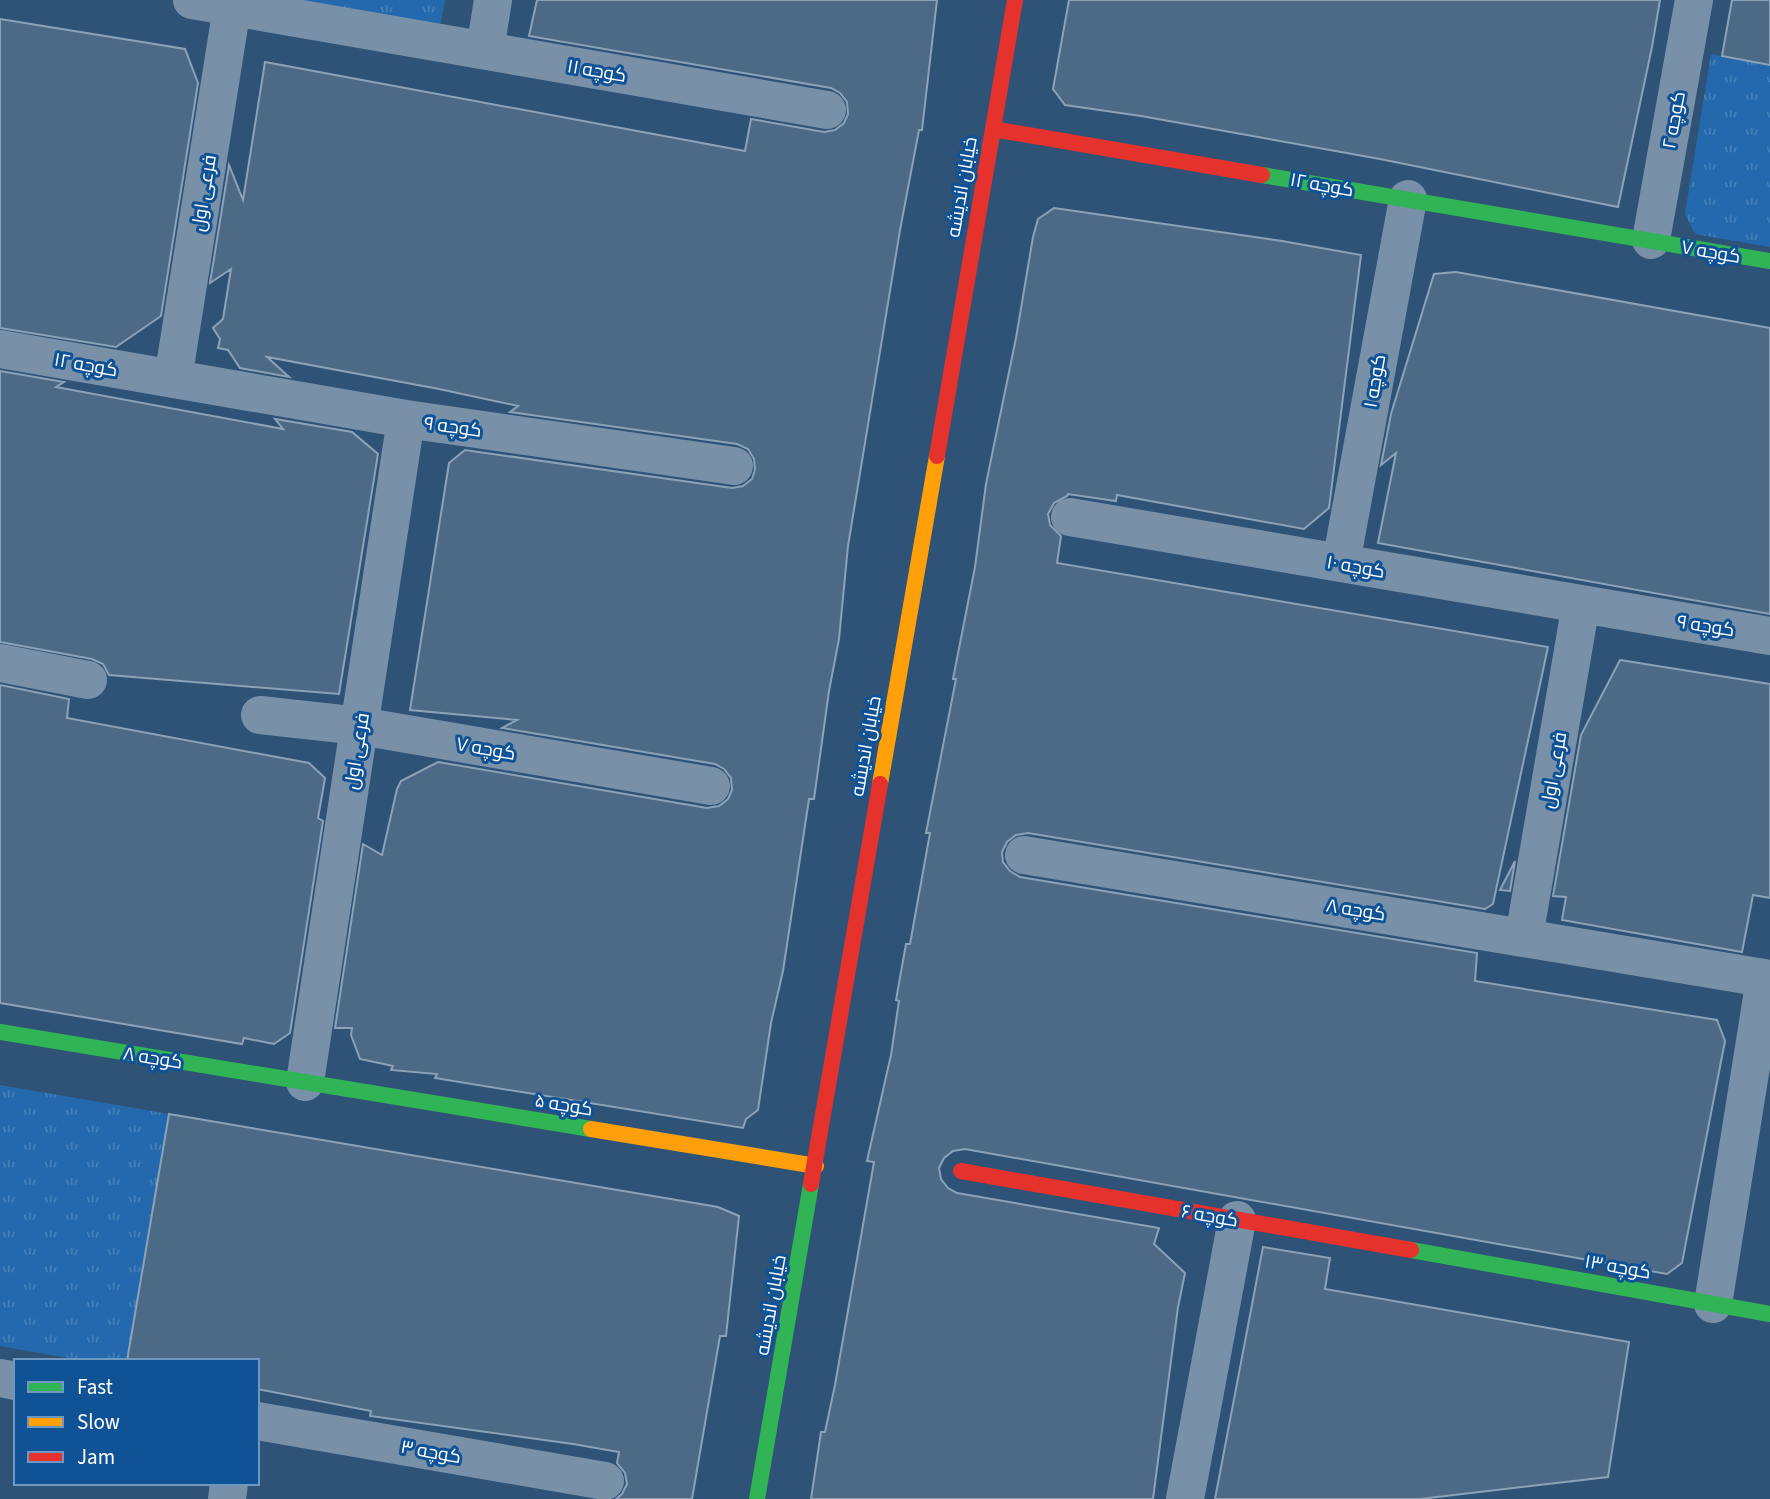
<svg xmlns="http://www.w3.org/2000/svg" width="1770" height="1499" font-family="'Source Sans 3',Cairo,sans-serif">
	<defs>
		<pattern id="grass-tufts" width="24" height="20" patternUnits="userSpaceOnUse" patternTransform="scale(1.75)"><rect width="24" height="20" fill="#2469ad"/><path d="M3 7l-1-3M5 7V3M7 7l1-3M15 17l-1-3M17 17v-4M19 17l1-3" fill="none" stroke="#4580b9"/></pattern>
	</defs>
	<rect width="100%" height="100%" fill="#2f5377"/>
	<path fill="url(#grass-tufts)" d="M299 0H445L440 27Z
		M1711 54 1770 65V247L1695 234 1685 214Z
		M0 1085 169 1114 127 1361H85L0 1346Z"/>
	<path fill="#4c6986" stroke="#8ca2b7" stroke-width="2" d="M537 0H937L922 130H919L900 230 848 546 839 639 829 691 814 799H809L783 971 771 1023 758 1110 746 1119 743 1128 435 1078 437 1074 391 1070 393 1066 360 1059 351 1035 352 1028H335L363 844 382 855 397 789 401 781 438 762 707 808 719 806 728 799 732 790 731 778 724 769 715 764 502 728 517 720 410 710 449 463 465 450 732 488 743 486 752 479 755 470 754 459 748 449 737 444 510 412 518 406 439 389 267 357 289 377 240 368 228 350 218 348 220 339 213 328 223 319 231 269 210 283 229 165 243 200 265 62 745 151 751 119 824 132 835 130 844 123 848 114 847 102 840 93 831 88 529 36Z
		M1069 0H1660L1652 47 1618 207 1380 159 1141 116 1065 105 1053 89Z
		M1732 0H1770V65L1722 56Z
		M0 19 185 49 198 83 161 316 116 347 0 328Z
		M1054 208 1282 241 1361 255 1329 508 1304 529 1117 495 1116 501 1068 494 1067 496 1054 503 1048 514 1050 525 1061 536 1057 563 1548 647 1493 904 1485 909 1028 833 1016 835 1007 842 1002 852 1003 862 1010 871 1020 877 1477 953 1475 981 1717 1020 1725 1041 1682 1263 1667 1274 965 1149 953 1151 944 1158 939 1168 941 1179 948 1188 957 1193 1159 1228 1154 1244 1185 1273 1178 1307 1153 1499H811L821 1432H825L835 1385 874 1162 867 1161 891 1055 899 1001 896 1000 906 944H910L930 833H926L956 679H953L975 567 986 484 1016 338 1033 237 1038 219Z
		M1456 272 1770 328V614L1378 543 1396 453 1381 465 1391 414 1434 274Z
		M0 371 64 382 56 387 283 429 275 419 352 432 378 454 339 694 109 675 103 664 92 659 0 642Z
		M1620 660 1770 684V898L1753 895 1742 952 1562 920 1566 897 1553 896 1581 735Z
		M0 685 69 699 67 718 309 763 325 778 318 818 323 821 290 1033 274 1044 244 1038 242 1044 0 1003Z
		M1515 861 1510 891 1500 890Z
		M169 1114 718 1207 739 1216 726 1336H720L692 1499H616L622 1494 627 1484 625 1473 617 1463 619 1452 573 1444 370 1416 371 1411 257 1389V1361H127Z
		M1263 1247 1330 1258 1325 1289 1629 1342 1608 1477 1420 1499H1215Z"/>
	<g fill="none" stroke-linecap="round" stroke-linejoin="round">
		<path stroke="#7891a9" stroke-width="38" d="M192 0 827 110
			M485 50 493 0
			M1651 240 1694 0
			M0 349 406 419 734 466
			M173 379 232 7
			M1070 517 1770 636
			M1341 563 1408 199
			M0 663 88 680
			M260 715 360 726 711 786
			M1024 855 1770 979
			M1524 937 1581 604
			M305 1082 406 419
			M1713 1304 1765 979
			M0 1378 16 1381
			M257 1421 605 1481
			M227 1499 229 1483
			M1185 1499 1237 1220"/>
		<path stroke="#30b455" stroke-width="16" d="M1262 175 1770 261
			M0 1032 591 1129
			M1411 1250 1770 1314
			M757 1499 811 1184"/>
		<path stroke="#ff9f0a" stroke-width="16" d="M880 784 937 456
			M591 1129 816 1166"/>
		<path stroke="#e5322d" stroke-width="16" d="M993 129 1262 175
			M937 456 1015 0
			M961 1171 1411 1250
			M811 1184 880 784"/>
	</g>
	<g text-anchor="middle" stroke-width="6" stroke-linejoin="round" paint-order="stroke">
		<g font-size="19" fill="#fff" stroke="#105296">
			<text transform="translate(597 70) rotate(10)" y="7">کوچه ۱۱</text>
			<text transform="translate(1673 120) rotate(-80)" y="7">کوچه ۲</text>
			<text transform="translate(1322 184) rotate(10)" y="7">کوچه ۱۲</text>
			<text transform="translate(961 187) rotate(-80)" y="7">خیابان اندیشه</text>
			<text transform="translate(203 193) rotate(-81)" y="7">فرعی اول</text>
			<text transform="translate(1711 251) rotate(10)" y="7">کوچه ۷</text>
			<text transform="translate(86 364) rotate(10)" y="7">کوچه ۱۲</text>
			<text transform="translate(1374 381) rotate(-80)" y="7">کوچه ۱</text>
			<text transform="translate(453 426) rotate(8)" y="7">کوچه ۹</text>
			<text transform="translate(1356 566) rotate(10)" y="7">کوچه ۱۰</text>
			<text transform="translate(1706 625) rotate(9)" y="7">کوچه ۹</text>
			<text transform="translate(865 746) rotate(-80)" y="7">خیابان اندیشه</text>
			<text transform="translate(486 748) rotate(10)" y="7">کوچه ۷</text>
			<text transform="translate(356 751) rotate(-81)" y="7">فرعی اول</text>
			<text transform="translate(1553 770) rotate(-80)" y="7">فرعی اول</text>
			<text transform="translate(1356 909) rotate(9)" y="7">کوچه ۸</text>
			<text transform="translate(153 1057) rotate(9)" y="7">کوچه ۸</text>
			<text transform="translate(564 1104) rotate(9)" y="7">کوچه ۵</text>
			<text transform="translate(1210 1215) rotate(10)" y="7">کوچه ۶</text>
			<text transform="translate(1618 1266) rotate(10)" y="7">کوچه ۱۳</text>
			<text transform="translate(770 1305) rotate(-80)" y="7">خیابان اندیشه</text>
			<text transform="translate(431 1451) rotate(10)" y="7">کوچه ۳</text>
		</g>
	</g>
	<rect x="14" y="1359" width="245" height="126" fill="#105296" stroke="#7097c0" stroke-width="2"/>
	<rect x="28" y="1382" width="35" height="10" fill="#30b455" stroke="#7097c0" stroke-width="2"/>
	<text x="77" y="1394" font-size="21" fill="#ffffff">Fast</text>
	<rect x="28" y="1417" width="35" height="10" fill="#ff9f0a" stroke="#7097c0" stroke-width="2"/>
	<text x="77" y="1429" font-size="21" fill="#ffffff">Slow</text>
	<rect x="28" y="1452" width="35" height="10" fill="#e5322d" stroke="#7097c0" stroke-width="2"/>
	<text x="77" y="1464" font-size="21" fill="#ffffff">Jam</text>
</svg>
